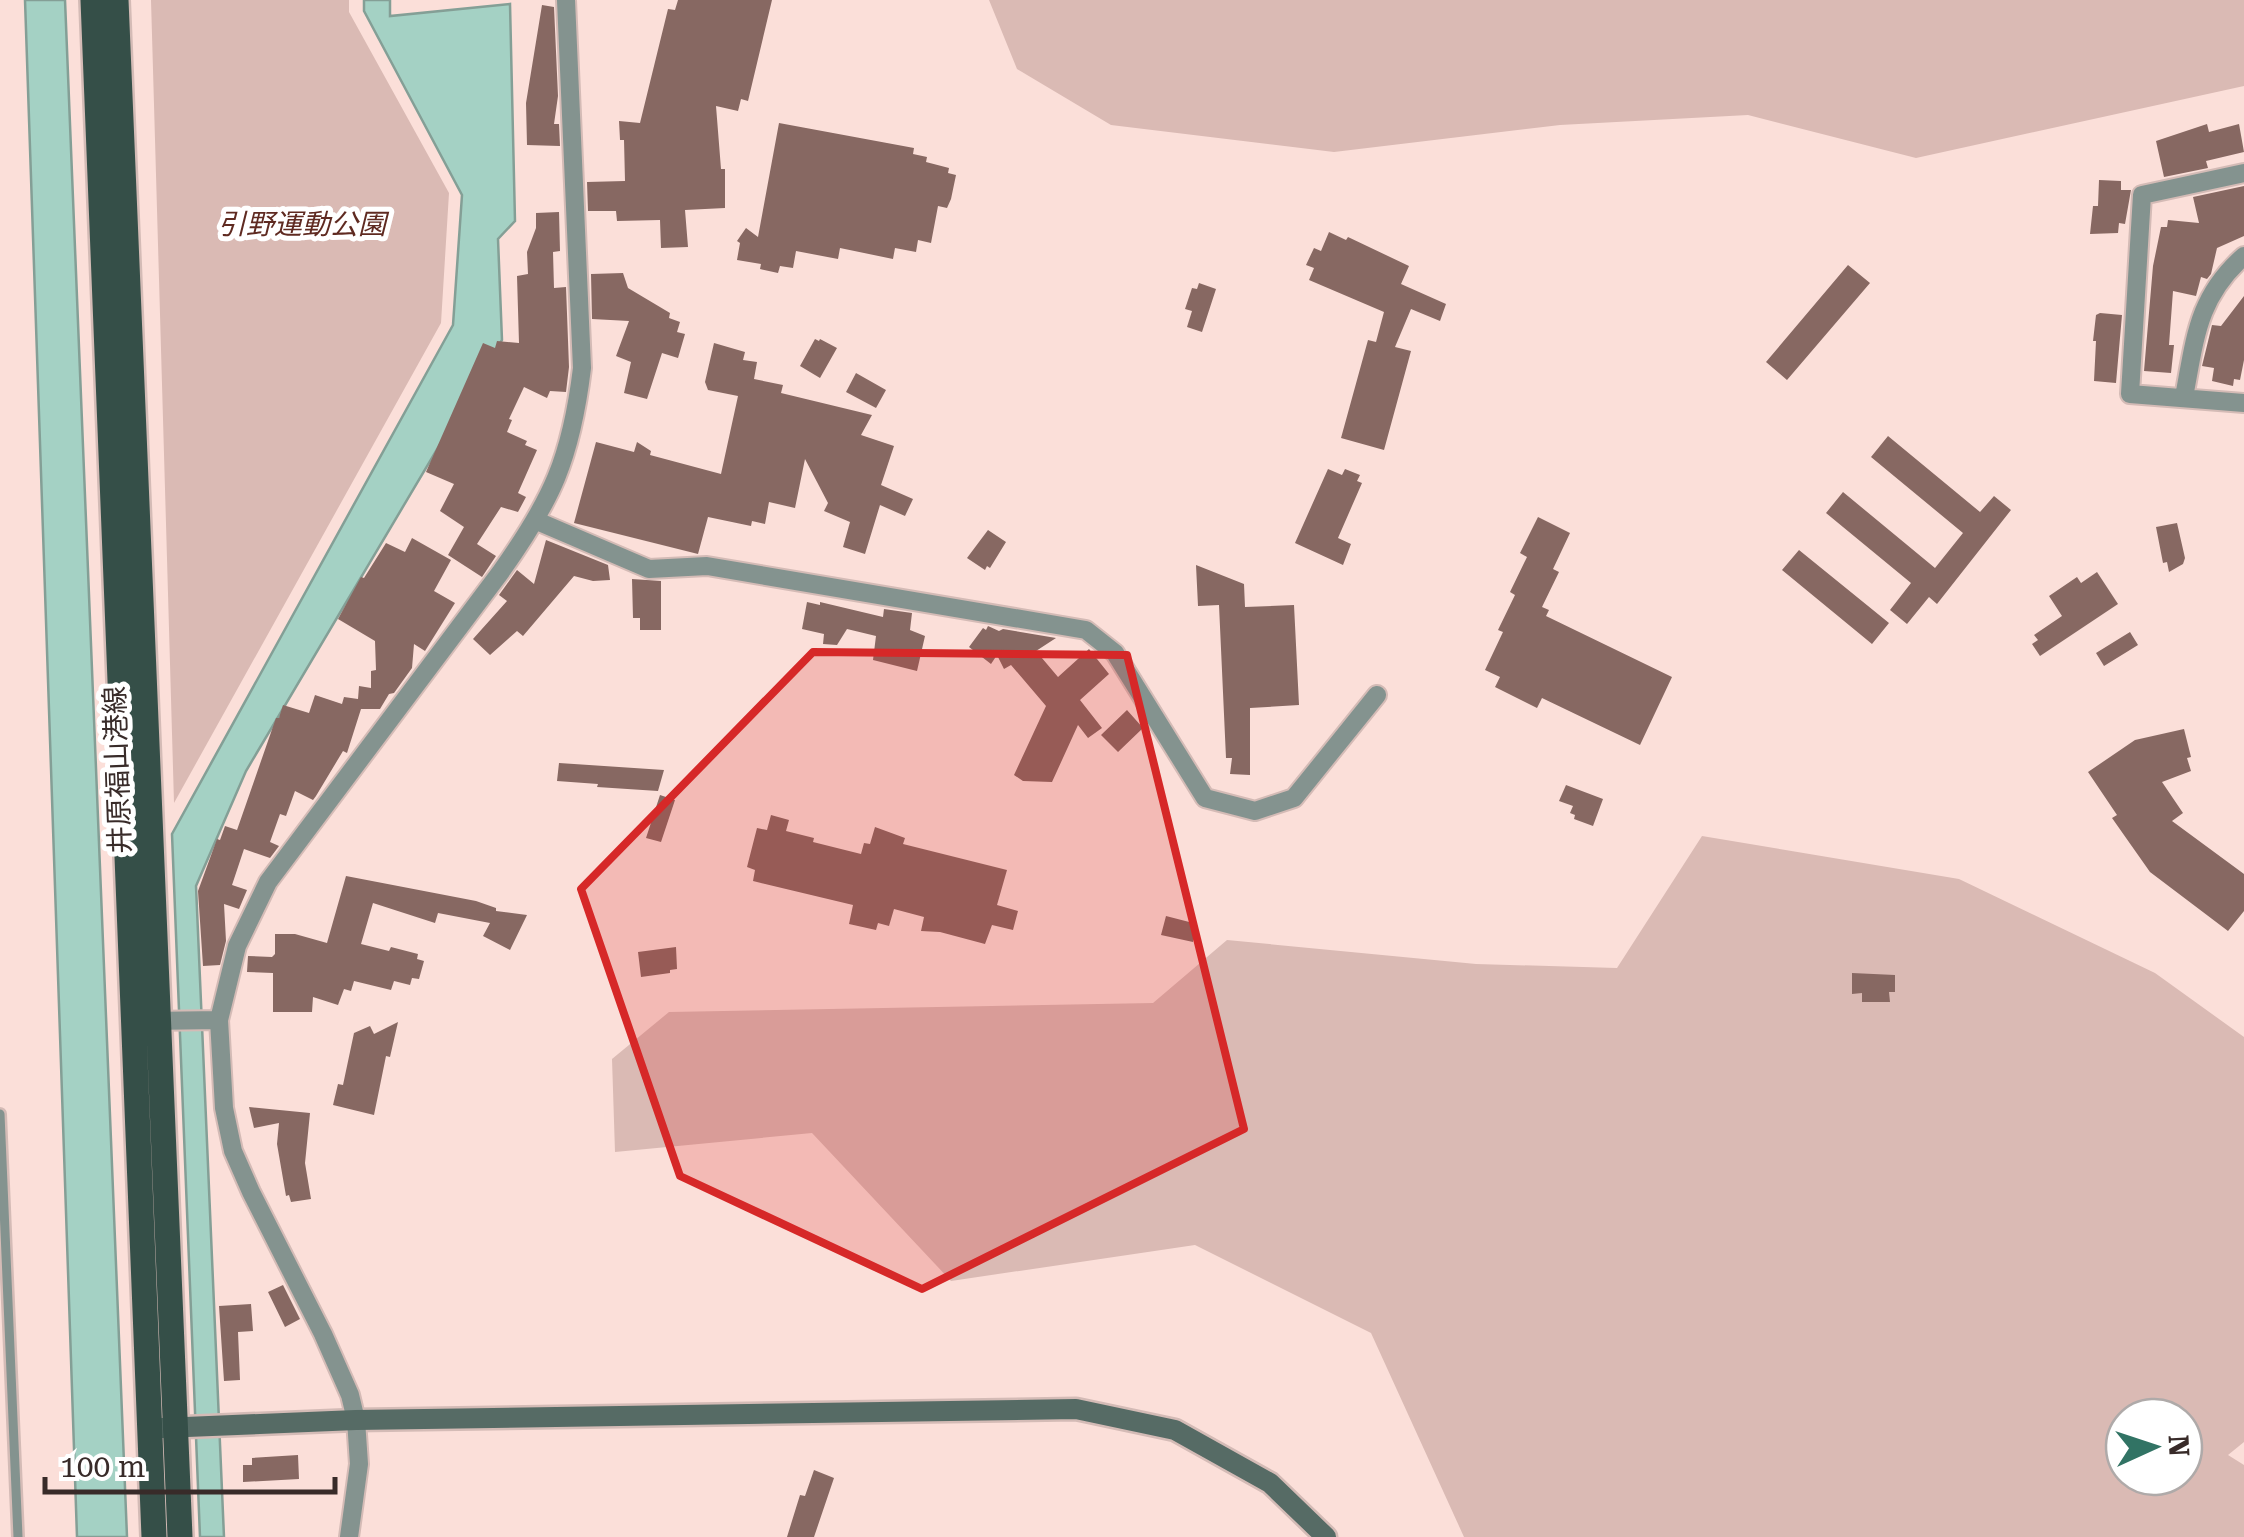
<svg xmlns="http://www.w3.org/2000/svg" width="2244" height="1537" font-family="'Roboto Serif','Noto Sans JP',serif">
	<rect width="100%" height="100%" fill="#fbdfd9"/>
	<path fill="#dabab4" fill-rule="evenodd" d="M151 0H349V12L449 193 441 323 174 803Z
		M989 0H2244V86L1916 158 1748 115 1560 125 1334 152 1111 125 1017 69Z
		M1702 836 1959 879 2155 973 2244 1037V1442L2228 1455 2244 1465V1537H1464L1371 1333 1195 1245 951 1281 812 1133 615 1152 612 1059 669 1012 1153 1003 1227 940 1476 964 1617 968ZM2124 1417H2184V1477H2124Z"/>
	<path fill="#a4d1c4" stroke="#849f96" stroke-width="2.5" d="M25 0H65L127 1537H77Z
		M364 0H390V16L510 4 515 221 498 239 502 340 246 771 196 886 224 1537H200L172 834 453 325 462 195 364 11Z"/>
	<path fill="#876862" d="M678 0H772L748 101 741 99 738 111 716 106 721 169H725V208L685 210 688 247 661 248 660 220 617 221 616 211H588L587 182 625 181 624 140H620L619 121 640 123 668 9 675 10Z
		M542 5 554 7 558 96 554 124H559L560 146 527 145 526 103Z
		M779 123 914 148 913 154 927 157 926 162 949 168 948 173 956 175 951 199 947 208 938 206 931 243 918 240 916 252 895 248 893 259 840 248 838 259 796 251 793 268 780 266 778 273 760 269 761 264 737 260 740 243 737 241 746 228 758 237Z
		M2207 124 2209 132 2239 124 2244 152 2206 161 2208 168 2164 177 2156 141Z
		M2099 180 2121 181V190H2131L2125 224 2119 223 2118 233 2090 234 2093 206H2098Z
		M2244 186V236L2217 248 2211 274 2207 279 2201 277 2196 296 2173 291 2169 345H2174L2171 373 2144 371 2153 266 2161 227H2167L2168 220 2199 223 2193 197Z
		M559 212 560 251 553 252 554 288 566 287 569 367 566 392 550 391 547 398 524 387 509 419 512 420 507 432 527 441 525 445 537 450 518 493 526 497 518 512 501 507 477 544 496 556 482 577 448 555 464 527 440 511 454 484 426 472 483 343 495 348 497 341 519 343 517 276 528 274 527 252 536 228V213Z
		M1329 232 1346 240 1348 237 1409 266 1401 284 1446 304 1440 321 1411 309 1395 347 1411 351 1384 450 1341 438 1368 340 1376 342 1384 312 1309 280 1314 268 1306 265 1314 248 1321 251Z
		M1848 265 1870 283 1787 380 1766 362Z
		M623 273 628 288 670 313 669 318 680 322 677 332 685 334 678 358 662 353 647 399 624 393 631 362 616 356 629 321 592 319 591 274Z
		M1199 283 1216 289 1202 332 1187 327 1192 311 1185 309 1192 288 1197 289Z
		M2244 296V360L2240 380 2234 379 2233 386 2212 381 2214 368 2202 366 2212 325 2221 326Z
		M2100 313 2122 315 2116 383 2094 381 2096 341H2093L2096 315Z
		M815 339 819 341 820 339 837 348 820 378 800 366Z
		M714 343 745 352 743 360 757 362 754 379 783 385 781 393 872 415 861 435 894 446 881 485 913 499 905 516 880 505 865 554 843 547 850 522 824 511 828 503 805 459 795 508 769 502 765 524 752 521 751 526 708 517 698 554 574 523 596 442 634 452 637 442 651 451 650 455 721 474 738 396 708 390 705 382Z
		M856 373 886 390 876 408 846 392Z
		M1888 436 1980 512 1994 496 2011 510 1937 604 1929 597 1907 624 1890 610 1911 583 1826 513 1843 492 1935 568 1963 533 1871 457Z
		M1328 469 1342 475 1345 469 1360 475 1357 481 1362 483 1338 538 1351 544 1343 565 1295 543Z
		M1538 517 1570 533 1553 569 1559 572 1542 607 1549 610 1546 616 1672 677 1640 745 1542 698 1537 708 1495 687 1500 677 1485 670 1503 632 1498 630 1515 595 1510 592 1527 557 1520 553Z
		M2177 523 2185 558 2183 564 2169 572 2167 562 2163 563 2156 527Z
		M988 530 1006 542 990 568 987 566 985 570 967 558Z
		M412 538 451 560 434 591 455 603 425 651 414 644 412 668 394 693 389 694 380 709H361L347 753 343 751 316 796 313 800 295 791 286 816 280 814 270 842 279 846 270 858 244 849 232 885 247 890 239 909 224 904 226 941 220 965 203 966 198 891 217 839 220 840 225 826 237 830 276 718H279L283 705 309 713 315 695 342 704 344 697 358 699 359 686 371 688V671L376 670 375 641 338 619 361 577 364 578 386 543 405 552Z
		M546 540 608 565 610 580 593 581 574 576 523 636 517 631 490 655 473 639 507 601 499 595 517 570 534 584Z
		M1799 550 1889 623 1872 644 1782 570Z
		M1196 565 1244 584 1245 607 1294 605 1299 705 1250 708V775L1230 774 1232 758H1226L1219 605 1198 606Z
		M2097 572 2118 604 2040 656 2032 644 2038 640 2034 635 2062 616 2049 596 2077 577 2081 583Z
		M632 579 661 581V630H640V618H633Z
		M807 602 820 605V602L883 617 884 609 912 613 910 630 925 636 917 671 873 660 876 636 847 629 837 645 823 644 824 634 802 629Z
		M988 626 999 631 1003 629 1056 638 1036 651 1058 677 1089 649 1109 674 1080 700 1102 728 1088 738 1078 725 1052 782 1023 781 1014 775 1046 706 1011 665 1004 669 997 655 991 664 969 647 983 628 986 630Z
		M2130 632 2138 645 2104 666 2096 653Z
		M1127 710 1143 728 1118 752 1101 735Z
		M2184 729 2191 757 2187 758 2191 771 2162 782 2183 813 2172 821 2244 874V911L2228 931 2150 872 2112 818 2117 815 2088 772 2135 740Z
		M559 763 664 770 658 791 597 787 598 784 557 781Z
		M1566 785 1603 799 1593 826 1574 819 1575 815 1570 813 1573 806 1559 801Z
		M660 795 675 800 661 842 646 838Z
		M771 815 789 820 786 831 814 838 813 842 861 854 864 843 870 844 875 827 905 838 903 844 1007 870 997 905 1018 911 1013 930 992 925 985 944 940 932 921 931 924 917 894 909 889 926 878 923 876 930 849 924 853 905 753 881 755 870 747 867 757 828 767 830Z
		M346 876 476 901 496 908V911L527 915 510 950 483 936 490 923 438 913 435 923 373 903 361 944 389 951 391 947 418 954 417 959 424 961 419 979 412 978 410 985 394 981 391 990 354 981 351 991 344 989 338 1005 313 997 312 1012H273V973L247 972 248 956 272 957 275 954V934H295L327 943Z
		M1166 916 1197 924 1193 942 1161 935Z
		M676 947 677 969 670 970V973L641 977 638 952Z
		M1852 973 1895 975V992H1889L1890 1002H1862V993L1852 994Z
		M398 1022 390 1057 386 1056 374 1115 333 1105 338 1084 343 1085 354 1033 370 1026 374 1034Z
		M249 1107 310 1113 305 1163 311 1199 291 1202 289 1195 286 1196 277 1144 279 1123 254 1128Z
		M283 1285 300 1319 285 1327 268 1292Z
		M251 1304 253 1331 238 1332 240 1380 224 1381 219 1306Z
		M298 1455 299 1479 243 1482V1465H252V1458Z
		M814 1470 834 1478 814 1537H787L800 1495 805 1496Z"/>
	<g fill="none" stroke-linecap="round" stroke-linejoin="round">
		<g stroke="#d4bbb6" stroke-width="14">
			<path id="lane" d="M0 1114 18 1537"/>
		</g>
		<g stroke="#d4bbb6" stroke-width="22">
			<path id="street" d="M2244 173 2142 195 2130 394 2244 403
				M2184 397C2195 340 2197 297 2244 256
				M537 521 649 569 707 566 1086 630 1115 653 1205 798 1255 811 1294 798 1377 695
				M149 1021 219 1020
				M349 1537 359 1464 356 1420 350 1395 323 1334 251 1192 233 1151 224 1108 219 1020 237 946 268 882 500 573C552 500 571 459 582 368L566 0"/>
		</g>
		<g stroke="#d4bbb6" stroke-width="25">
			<path id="secondary" d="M162 1428 356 1420 1076 1409 1175 1430 1270 1483 1326 1537"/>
		</g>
		<g stroke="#d4bbb6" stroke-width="30">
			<path id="primary" d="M93 0 154 1537
				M116 0 180 1537"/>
		</g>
		<use href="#lane" stroke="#84938f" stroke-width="9"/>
		<use href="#street" stroke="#84938f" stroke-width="18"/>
		<use href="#secondary" stroke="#566b65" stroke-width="20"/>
		<use href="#primary" stroke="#354f48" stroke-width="25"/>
	</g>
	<path fill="#d62828" fill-opacity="0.2" stroke="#d62828" stroke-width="8" stroke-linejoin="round" d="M813 652 1127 655 1244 1129 922 1289 680 1176 581 889Z"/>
	<g text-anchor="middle" stroke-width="10" stroke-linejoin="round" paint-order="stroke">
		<g font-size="28" font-style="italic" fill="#5f2a21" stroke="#fff">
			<text x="302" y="234">引野運動公園</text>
		</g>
		<g font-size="28" fill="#382b29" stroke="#fff">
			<text transform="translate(117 770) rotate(-92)" y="10">井原福山港線</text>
		</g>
	</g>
	<g transform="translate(2154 1447) rotate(87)"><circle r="48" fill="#ffffff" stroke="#afaaa9" stroke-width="2.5"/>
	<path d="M0-8L18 38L0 25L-18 38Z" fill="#317364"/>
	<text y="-15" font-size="28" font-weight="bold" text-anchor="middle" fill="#382b29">N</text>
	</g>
	<path d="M45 1477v15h290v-15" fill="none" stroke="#382b29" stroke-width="5"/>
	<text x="60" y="1477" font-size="30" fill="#382b29" stroke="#ffffff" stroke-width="8" paint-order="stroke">100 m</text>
</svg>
